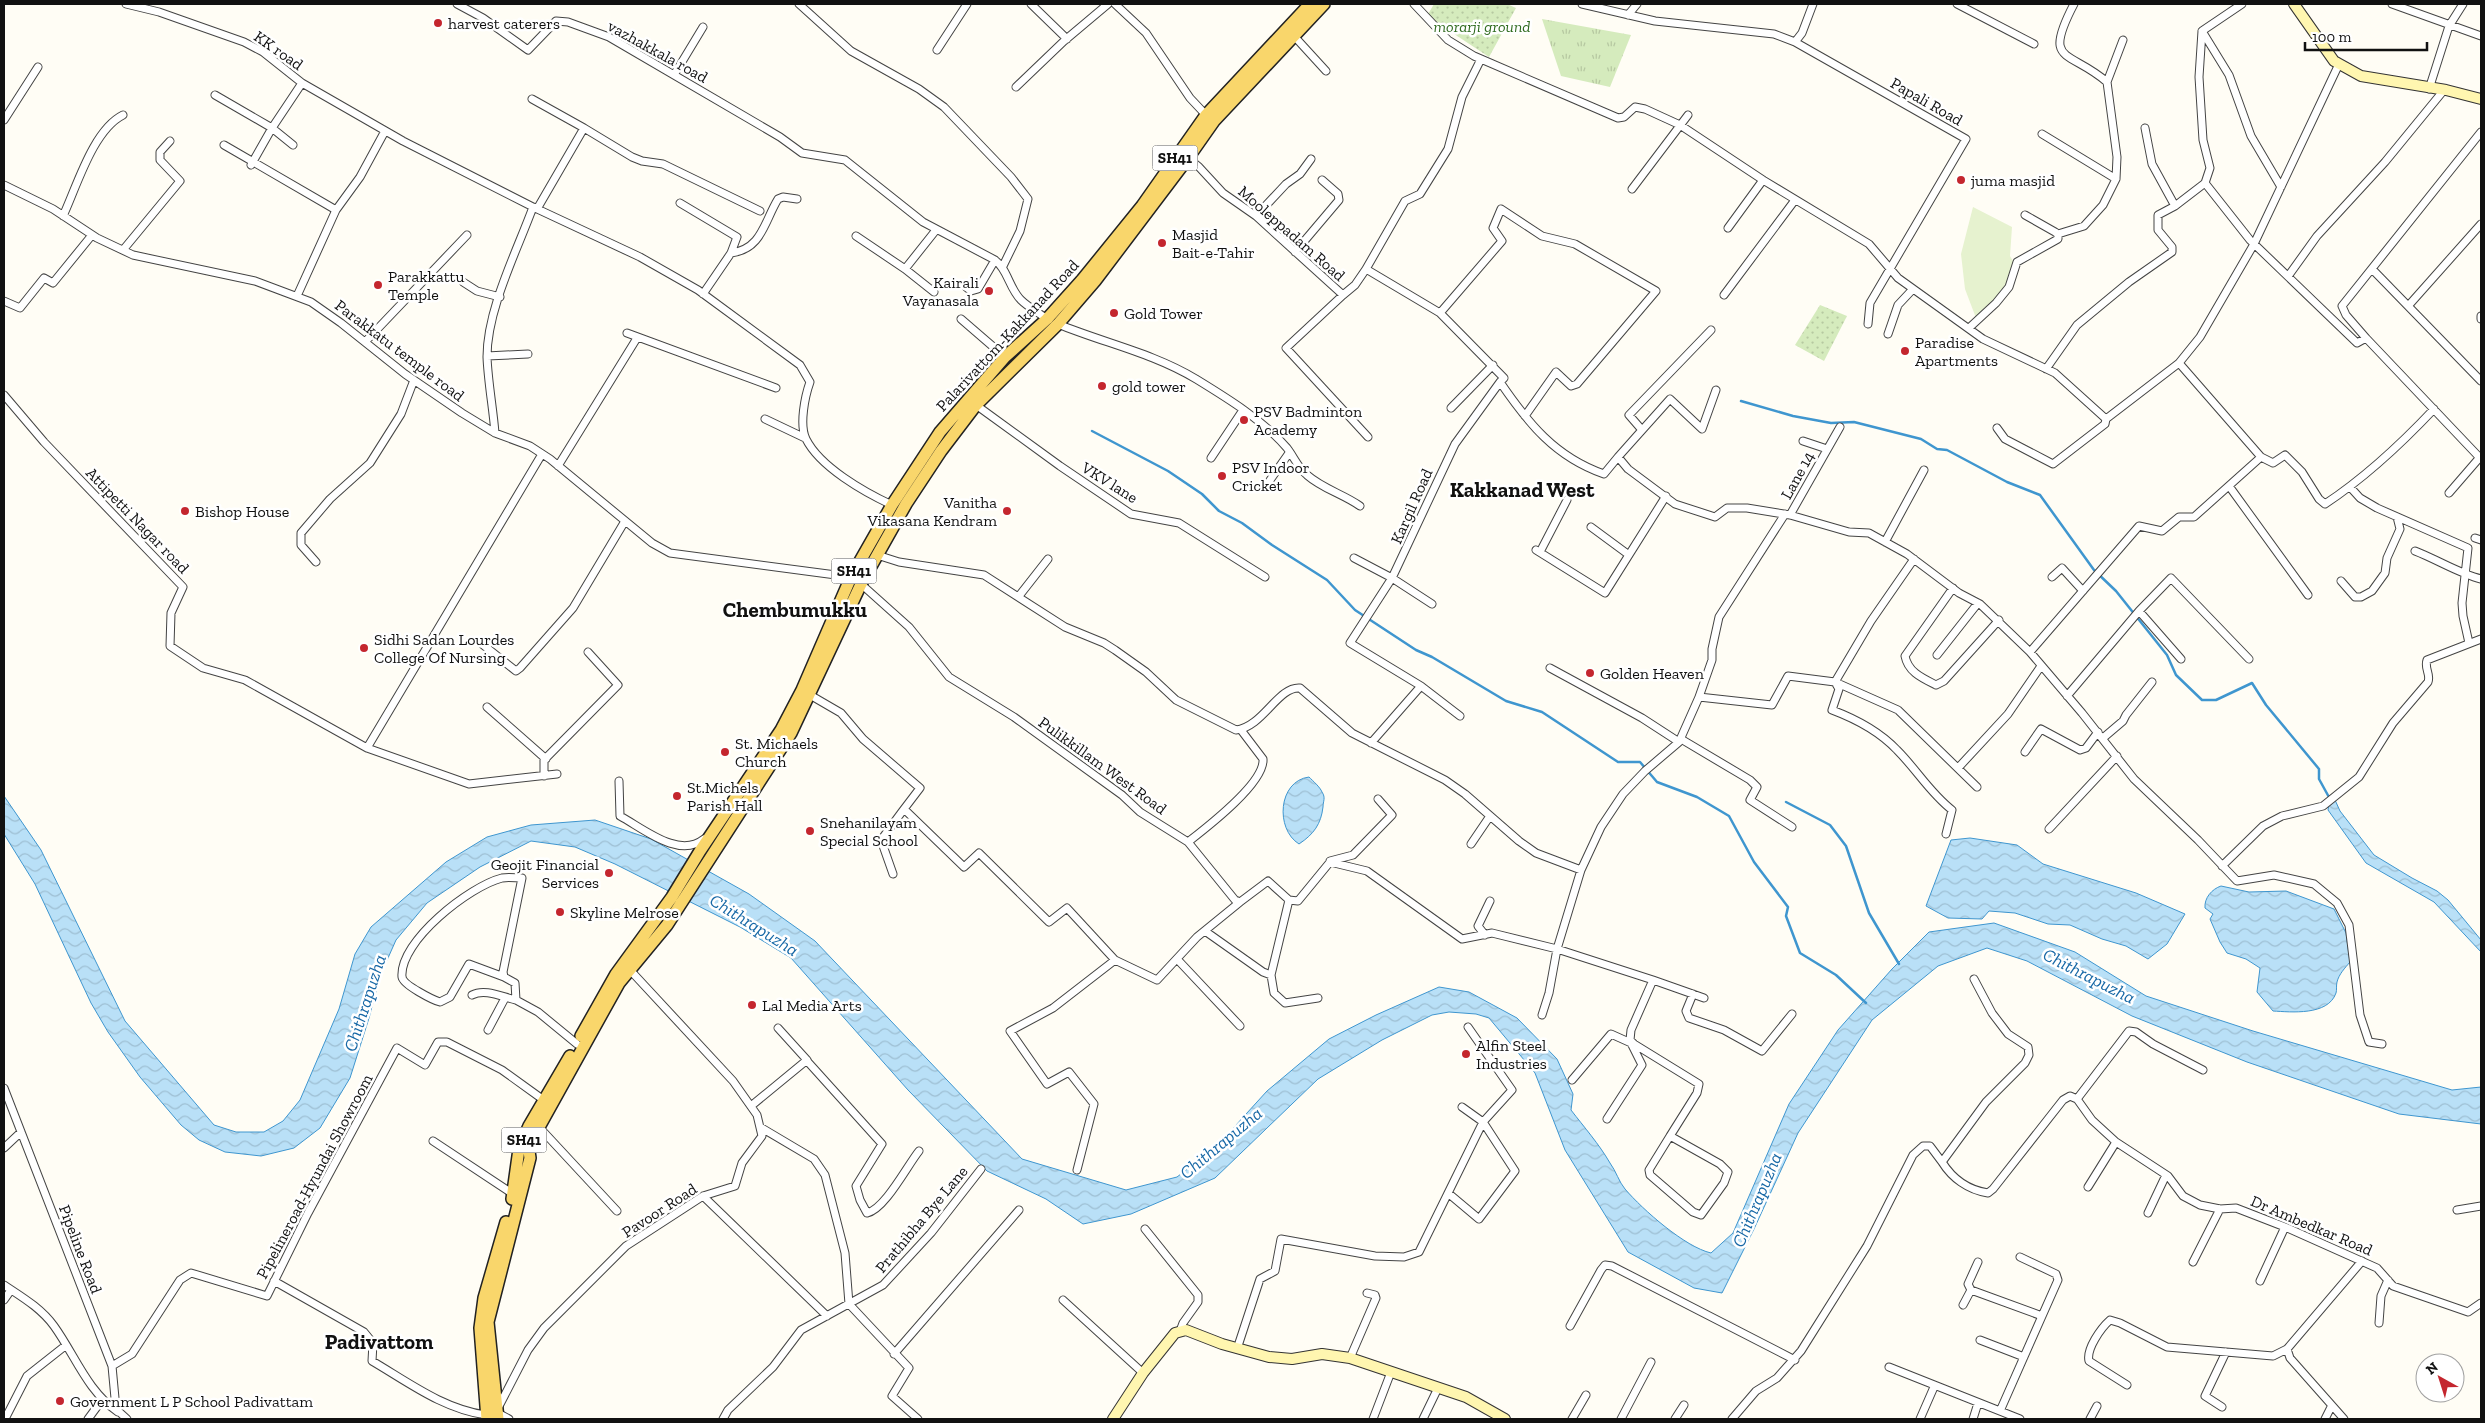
<svg xmlns="http://www.w3.org/2000/svg" width="2485" height="1423" font-family="'Zilla Slab',serif">
	<defs>
		<pattern id="grass-tufts" width="24" height="20" patternUnits="userSpaceOnUse" patternTransform="scale(1.25)"><rect width="24" height="20" fill="#d5ebbd"/><path d="M3 7l-1-3M5 7V3M7 7l1-3M15 17l-1-3M17 17v-4M19 17l1-3" fill="none" stroke="#b6c8a1"/></pattern>
		<pattern id="park-dots" width="8" height="8" patternUnits="userSpaceOnUse" patternTransform="scale(1.25)"><rect width="8" height="8" fill="#d5ebbd"/><path d="M2 2h.1M6 6h.1" fill="none" stroke="#b6c8a1" stroke-width="1.8" stroke-linecap="round"/></pattern>
		<pattern id="water-waves" width="16" height="10" patternUnits="userSpaceOnUse" patternTransform="scale(1.25)"><rect width="16" height="10" fill="#b9e0f7"/><path d="M0 5q4-4 8 0t8 0" fill="none" stroke="#9ebfd3"/></pattern>
	</defs>
	<rect width="100%" height="100%" fill="#fffdf5"/>
	<path fill="url(#grass-tufts)" d="M1542 19 1631 35 1610 87 1561 76Z"/>
	<path fill="url(#park-dots)" d="M1434 4H1507L1516 8 1489 57 1427 16Z
		M1820 305 1847 316 1824 361 1795 345Z"/>
	<path fill="#e6f2cf" d="M1973 207 2012 227 2010 256 2014 263 2013 277 1998 299 1976 318 1965 289 1961 254Z"/>
	<path fill="url(#water-waves)" stroke="#3f96cf" d="M1309 777C1313 781 1320 787 1322 792 1326 798 1323 801 1323 807 1321 824 1314 834 1299 844 1275 829 1278 781 1309 777Z
		M4 796 41 850 125 1021 214 1125 236 1132H264L283 1121 300 1100 339 1009 355 954 371 927 446 862 487 837 531 825 595 820 651 839 749 894 815 941 1022 1159 1126 1190 1177 1177 1216 1147 1267 1091 1329 1039 1376 1015 1439 987 1469 992 1517 1018 1557 1059 1573 1094 1571 1110C1584 1127 1599 1144 1610 1163 1616 1171 1619 1182 1625 1189 1643 1210 1685 1247 1711 1253L1733 1233 1789 1104 1838 1030 1892 969 1929 932 1994 923 2075 952 2146 996 2253 1031 2452 1090 2481 1087V1124L2399 1114 2247 1062 2132 1016 2027 961 1987 948 1938 966 1872 1020 1798 1133 1754 1229 1722 1293 1694 1288 1628 1252 1565 1150 1535 1073 1489 1018 1476 1014 1449 1012 1432 1015 1382 1040 1318 1079 1215 1178 1131 1214 1083 1224 1046 1199 987 1171 908 1090 791 958 740 927 615 864 575 847 531 841 480 867 427 903 396 940 380 976 369 1018 350 1078 320 1128 294 1148 261 1156 225 1152 199 1140 181 1125 140 1077 108 1032 91 1003 35 884 4 834Z
		M2335 800 2340 811 2374 855 2412 878 2437 891 2448 900 2481 940V952L2434 902 2366 863 2328 810 2329 804Z
		M1970 838 2017 845 2043 864 2136 893 2185 914 2167 944 2148 959 2126 946 2102 939 2070 925 2048 924 2015 913 1989 911 1982 919 1948 918 1926 906 1951 840Z
		M2221 886 2249 892 2286 891 2334 909 2346 933 2350 962C2345 968 2339 974 2337 982 2336 986 2337 990 2336 993 2328 1016 2291 1012 2273 1011L2257 992 2260 968 2246 959 2227 953 2220 942 2210 919 2213 914 2205 908C2204 898 2212 889 2221 886Z"/>
	<g fill="none" stroke-linecap="round" stroke-linejoin="round">
		<path stroke="#3f96cf" stroke-width="2.5" d="M1741 401 1793 416 1831 423 1854 422 1921 439 1937 449 1947 450 2007 482 2040 495 2094 570 2116 591 2167 655 2176 675 2202 700H2216L2252 683 2266 705 2319 769V779L2330 799
			M1092 431 1168 471 1202 494 1219 511 1242 523 1272 545 1327 580 1355 610 1416 650 1432 657 1506 701 1542 712 1618 762H1640L1657 782 1697 797 1729 816 1754 862 1788 907 1786 916 1800 953 1836 975 1866 1003
			M1786 802 1830 825 1846 846 1869 913 1899 964"/>
		<g stroke="#444" stroke-width="9">
			<path id="minor" d="M126 4 159 12 244 42 263 52 302 83
				M457 4 483 18 528 50 556 21 568 22 609 37 780 137 802 153 845 160 923 222 995 260C1008 270 1009 288 1021 300 1028 307 1039 313 1047 319
				M799 4 851 51 919 89 944 107 1011 177 1028 199 1020 231 1003 266
				M1031 4 1067 39
				M1115 4 1146 33 1190 98 1206 115
				M1414 4 1448 40 1474 56 1618 118 1624 117 1635 107 1645 109 1680 125 1763 180 1869 244 1898 278 1983 339 2055 373 2106 419
				M1582 4 1655 21 1774 34 1795 42 1802 33 1813 4
				M1957 4 2034 44
				M2242 4 2202 31 2199 77 2203 140 2210 168 2205 183 2250 240 2357 343 2366 338 2481 459
				M2392 4 2481 36
				M1628 15 1637 4
				M2202 31 2229 75 2251 136 2281 187
				M1294 36 1326 71
				M1795 42 1966 139 1870 303 1868 324
				M937 50 967 4
				M674 75 703 27
				M2107 82 2123 40
				M1016 87 1064 41 1108 4
				M2429 89 2449 26 2463 4
				M215 95 272 128 293 145
				M532 99 584 128 537 209
				M4 120 38 67
				M584 128 632 157 642 161 663 164 760 211
				M2145 128 2152 164 2175 206
				M2042 134 2116 179
				M224 145 336 210
				M1188 158 1199 167 1223 193 1256 216 1343 295 1355 285 1366 269 1440 313 1504 378 1500 382C1528 423 1555 457 1604 474L1618 457 1628 469 1675 504 1715 517 1727 508H1747L1790 515 1849 532 1869 533 1907 554 1959 593 1980 604 2030 652
				M251 165 272 128 302 83 403 141 533 207 640 257 698 290 800 365 810 382C805 396 799 425 806 439 820 467 864 492 892 505
				M4 185 53 209 97 238 133 255 255 281 311 302 341 323 405 374 462 413 495 433 530 446 550 459 652 543 670 553 851 577
				M1632 189 1688 115
				M680 203 737 237 731 253 703 294
				M63 216C77 186 93 130 123 115
				M1256 216 1286 184 1300 174 1311 159
				M1728 228 1763 180
				M2058 234 2084 226 2103 205 2116 179 2117 157 2107 82C2069 49 2042 65 2074 4
				M856 236 905 269 934 292
				M123 250 180 181 160 160V152L170 141
				M1295 252 1339 200 1338 194 1322 180
				M731 253C762 249 764 222 778 199L783 197 797 199
				M905 269 936 230
				M1366 269 1405 201 1420 194 1448 149 1462 97 1481 59
				M2372 269 2481 381
				M2289 275 2317 236 2385 162 2444 90
				M463 282 477 291 500 297
				M966 287 971 291 978 289 995 260
				M1343 295 1286 348 1368 437
				M1724 295 1795 200
				M297 296 336 210 360 177 385 131
				M4 301 20 308 44 278 53 283 92 235
				M2409 305 2481 224
				M1440 313 1502 241 1493 228 1501 209 1542 236 1575 244 1656 291 1577 384 1571 386 1556 372 1525 416
				M2481 316V319
				M961 319 1005 357
				M1058 324C1104 343 1153 353 1196 379 1227 398 1263 420 1287 448 1294 457 1298 468 1307 475 1323 489 1343 494 1360 506
				M1969 328 1996 303 2009 287 2017 262 2058 239V234L2055 232 2025 215
				M1711 330 1629 415 1642 430 1618 457 1670 399 1702 429 1716 390
				M627 333 776 388
				M1888 334 1898 305 1913 289
				M2366 338 2346 315 2342 306 2481 132
				M365 342 467 235
				M487 356 528 354
				M2179 363 2261 457 2194 517H2179L2162 531 2139 526 2030 652 2082 713 2134 779 2198 840 2237 881 2274 875 2314 884 2337 903 2349 925 2360 1015 2369 1042 2382 1044
				M2046 369 2077 325 2129 282 2172 252V247L2158 230V215L2175 206 2205 183
				M4 395 44 442 183 587 171 613 170 646 203 668 245 680 367 748
				M976 405 1060 466 1131 514 1179 523 1265 577
				M1451 408 1493 365
				M765 419 805 438
				M2106 419 2179 363 2200 337 2254 244 2339 64
				M1997 428 2005 439 2053 464 2105 424 2106 419
				M495 433C493 408 488 382 487 357 487 309 517 251 533 207
				M1803 441 1827 449
				M542 454 367 748 469 784 557 774
				M2261 457 2273 463 2285 455 2302 472 2319 499 2325 504C2366 477 2401 444 2434 409
				M1211 458 1243 410
				M558 466 637 338
				M1268 483 1289 453
				M2229 486 2308 595
				M2350 487 2360 498 2377 508 2468 548 2462 603 2463 616 2469 643
				M2449 493 2481 456
				M1790 515 1840 427
				M1591 527 1629 555
				M2475 538 2481 540
				M1885 542 1924 470
				M1536 550 1605 593 1666 496
				M2415 551C2436 559 2460 574 2481 579
				M1540 552 1567 500
				M877 555 899 562 984 575 1065 627 1104 643 1115 650 1146 672 1176 700 1236 730C1263 727 1278 686 1300 688L1352 733 1445 780 1465 794 1519 841 1536 853 1581 870
				M1354 558 1392 578 1432 604
				M1914 559 1871 621 1835 682 1839 689 1832 710C1856 719 1879 731 1897 750 1917 770 1930 793 1952 810L1946 834
				M316 562 301 545V533L330 499 370 463 401 414 414 380
				M2052 577 2062 568 2083 591
				M2341 581 2355 597H2361L2372 591 2385 573 2387 558 2400 529 2397 517
				M861 584 909 627 949 677 1014 717 1122 795 1140 812 1188 842 1235 900 1240 902 1268 881 1289 900 1298 901 1330 862 1367 871 1462 939 1492 933 1557 949 1653 980 1631 1030 1630 1040 1634 1044 1699 1084 1697 1093 1670 1136 1720 1164 1728 1172 1724 1183 1701 1215 1693 1212 1650 1175 1649 1170 1670 1136
				M1953 588 1905 656C1908 672 1922 678 1936 685L1944 681 1999 620
				M1019 596 1048 559
				M2139 611 2171 578 2249 659
				M482 644 516 671 520 668 573 608 625 521
				M1937 655 1978 603
				M1550 668 1642 718 1679 742
				M1421 686 1460 716
				M810 695 841 713 863 739 920 788 904 809
				M2067 696 2139 611 2181 659
				M1699 697 1712 660V649L1719 617 1785 514
				M487 707 546 759
				M2103 738 2123 721 2126 715 2152 682
				M1681 739 1750 780 1757 787 1750 800 1792 827
				M1371 743 1421 686 1350 643 1392 578 1455 444 1500 382
				M2025 752 2041 729 2080 750 2086 748 2098 732
				M1958 768 2008 714 2041 666
				M544 776V760L618 685 588 652
				M619 781 620 816C644 829 679 859 704 839
				M2049 829 2117 756
				M1188 842C1206 828 1265 783 1263 759L1241 730
				M1471 844 1490 816
				M1330 861 1353 855 1392 815 1378 799
				M2222 866 2263 826 2282 816 2323 806 2359 777 2393 723 2428 682C2431 674 2424 669 2427 660L2481 639
				M893 874 881 840 904 809 964 867 979 853 1049 922 1067 908 1115 960
				M1289 900 1271 975 1274 993 1285 1003 1318 998
				M1205 931 1263 972 1271 975
				M1485 935 1478 926 1490 901
				M1177 959 1240 1026
				M504 977 469 964 450 997 440 1002C433 1000 403 985 402 977 399 941 470 886 502 878 508 877 516 878 522 878L503 972 504 977 515 983 516 1000 538 1012 577 1044
				M1974 979 1992 1013 2008 1034 2028 1047 2029 1055 2025 1063 1986 1102 1942 1162C1952 1178 1968 1190 1988 1193L1993 1189 2063 1100 2070 1096 2077 1099 2092 1120 2116 1142 2168 1176 2183 1196 2200 1205 2220 1209 2236 1208 2285 1227 2377 1268 2393 1286 2468 1312 2481 1303
				M1653 980 1704 998
				M1693 994 1686 1011 1689 1018 1724 1030 1762 1051 1792 1014
				M472 995C485 988 502 997 516 1000
				M1542 1015 1549 993 1557 949 1581 870 1601 827 1623 794 1645 771 1679 742 1699 697 1772 705 1788 676 1835 682 1898 710 1977 787
				M778 1028 807 1060
				M488 1030 505 998
				M1572 1080 1611 1034 1631 1043 1642 1065 1607 1119
				M4 1088 112 1366 116 1409 127 1419
				M2077 1099 2129 1031 2136 1032 2153 1044 2203 1070
				M751 1106 807 1060 808 1062 882 1144 856 1186 860 1200 867 1213C885 1209 907 1166 919 1151
				M539 1127 617 1211
				M760 1127 814 1159 825 1175 845 1253 849 1304 909 1368 892 1396 918 1419
				M433 1141 513 1194
				M4 1148 21 1132
				M1077 1170 1094 1104 1069 1072 1047 1084 1010 1031 1053 1008 1115 960 1157 980 1197 937 1240 902
				M2088 1187 2116 1142
				M1448 1193 1479 1219 1515 1171 1483 1122 1512 1090 1468 1027
				M703 1196 827 1316
				M2457 1210 2481 1206
				M2148 1213 2166 1175
				M1145 1229 1198 1295V1302L1183 1323 1180 1331
				M1978 1262 1968 1284 1971 1290 2042 1316
				M2193 1262 2220 1209
				M274 1281 364 1332 373 1343 372 1361C408 1382 443 1409 486 1415V1419
				M2260 1281 2285 1227
				M4 1285C22 1297 41 1308 54 1326 75 1355 87 1391 118 1412
				M4 1300 11 1290
				M1063 1300 1143 1373
				M1963 1305 1971 1290
				M2379 1323 2381 1296 2388 1280
				M1570 1326 1601 1270 1605 1265 1612 1266 1795 1360
				M1980 1340 2024 1357
				M1237 1349 1260 1279 1275 1271 1281 1239 1375 1256 1404 1257 1419 1252 1483 1122 1462 1107
				M2287 1349 2290 1358 2344 1419
				M894 1354 1019 1210
				M1350 1358 1376 1298 1375 1295 1367 1293
				M112 1366 132 1354 180 1280 191 1273 267 1296 308 1213 397 1048 425 1065 438 1042H447L502 1070 545 1101
				M1889 1367 2020 1419
				M2127 1385 2089 1361C2086 1349 2101 1328 2110 1320L2120 1323 2167 1347 2273 1356 2287 1349 2362 1261
				M2222 1407 2205 1396 2226 1352
				M2000 1411 2058 1280 2056 1274 2020 1257
				M6 1417 27 1376 65 1346
				M88 1419 102 1400
				M509 1419 496 1412 528 1350 544 1328 626 1246 703 1196 735 1186 742 1163 762 1136 757 1115 733 1081 630 970
				M723 1419 728 1410 773 1367 801 1330 883 1285 931 1233 981 1169
				M1373 1419 1391 1372
				M1423 1419 1438 1388
				M1572 1419 1586 1395
				M1621 1419 1651 1362
				M1675 1419 1684 1405
				M1732 1419 1756 1391 1777 1378 1801 1351 1867 1246 1913 1155 1923 1146H1930L1942 1162
				M1920 1419 1934 1387
				M1973 1419 1978 1403
				M2090 1419 2097 1406
				M2325 1419 2331 1407"/>
		</g>
		<g stroke="#333" stroke-width="12">
			<path id="secondary" d="M2294 4 2334 61 2361 76 2446 90 2481 99
				M1113 1419 1143 1373 1175 1333 1186 1330 1222 1344 1269 1357 1292 1359 1322 1354 1350 1358 1466 1397 1505 1419"/>
		</g>
		<g stroke="#222" stroke-width="14">
			<path id="primary" d="M581 1036 616 974 672 897 700 851 781 730 802 690 851 577 892 505 940 432 1005 357 1047 319 1082 280 1142 206 1206 115 1310 4
				M512 1199 519 1149 529 1126 570 1056
				M487 1419 480 1328 484 1298 506 1222
				M498 1419 488 1322 530 1158 529 1151 539 1127 619 983 667 925 791 733 861 584 906 504 941 451 976 405 1058 324 1095 281 1188 158 1214 121 1324 4"/>
		</g>
		<use href="#minor" stroke="#fff" stroke-width="7"/>
		<use href="#secondary" stroke="#fff6b0" stroke-width="10"/>
		<use href="#primary" stroke="#f9d66b" stroke-width="11"/>
	</g>
	<g fill="#c4262e" stroke="#fff" stroke-width="2">
		<circle cx="438" cy="23" r="5"/>
		<circle cx="1961" cy="180" r="5"/>
		<circle cx="1162" cy="243" r="5"/>
		<circle cx="378" cy="285" r="5"/>
		<circle cx="989" cy="291" r="5"/>
		<circle cx="1114" cy="313" r="5"/>
		<circle cx="1905" cy="351" r="5"/>
		<circle cx="1102" cy="386" r="5"/>
		<circle cx="1244" cy="420" r="5"/>
		<circle cx="1222" cy="476" r="5"/>
		<circle cx="185" cy="511" r="5"/>
		<circle cx="1007" cy="511" r="5"/>
		<circle cx="364" cy="648" r="5"/>
		<circle cx="1590" cy="673" r="5"/>
		<circle cx="725" cy="752" r="5"/>
		<circle cx="677" cy="796" r="5"/>
		<circle cx="810" cy="831" r="5"/>
		<circle cx="609" cy="873" r="5"/>
		<circle cx="560" cy="912" r="5"/>
		<circle cx="752" cy="1005" r="5"/>
		<circle cx="1466" cy="1054" r="5"/>
		<circle cx="60" cy="1401" r="5"/>
	</g>
	<g text-anchor="middle" stroke-width="5" stroke-linejoin="round" paint-order="stroke">
		<g fill="#fff" stroke="#585858" stroke-width="1">
			<rect x="1152.5" y="145.5" width="45" height="25" rx="4"/>
			<rect x="831.5" y="558.5" width="45" height="25" rx="4"/>
			<rect x="501.5" y="1127.5" width="45" height="25" rx="4"/>
		</g>
		<g font-size="15" font-weight="bold" fill="#111">
			<text x="1175" y="163">SH41</text>
			<text x="854" y="576">SH41</text>
			<text x="524" y="1145">SH41</text>
		</g>
		<g font-size="16" fill="#111" stroke="#fff" text-anchor="start">
			<text x="448" y="29">harvest caterers</text>
			<text x="1971" y="186">juma masjid</text>
			<text x="1172" y="240">Masjid<tspan x="1172" dy="18">Bait-e-Tahir</tspan></text>
			<text x="388" y="282">Parakkattu<tspan x="388" dy="18">Temple</tspan></text>
			<text x="979" y="288" text-anchor="end">Kairali<tspan x="979" dy="18">Vayanasala</tspan></text>
			<text x="1124" y="319">Gold Tower</text>
			<text x="1915" y="348">Paradise<tspan x="1915" dy="18">Apartments</tspan></text>
			<text x="1112" y="392">gold tower</text>
			<text x="1254" y="417">PSV Badminton<tspan x="1254" dy="18">Academy</tspan></text>
			<text x="1232" y="473">PSV Indoor<tspan x="1232" dy="18">Cricket</tspan></text>
			<text x="997" y="508" text-anchor="end">Vanitha<tspan x="997" dy="18">Vikasana Kendram</tspan></text>
			<text x="195" y="517">Bishop House</text>
			<text x="374" y="645">Sidhi Sadan Lourdes<tspan x="374" dy="18">College Of Nursing</tspan></text>
			<text x="1600" y="679">Golden Heaven</text>
			<text x="735" y="749">St. Michaels<tspan x="735" dy="18">Church</tspan></text>
			<text x="687" y="793">St.Michels<tspan x="687" dy="18">Parish Hall</tspan></text>
			<text x="820" y="828">Snehanilayam<tspan x="820" dy="18">Special School</tspan></text>
			<text x="599" y="870" text-anchor="end">Geojit Financial<tspan x="599" dy="18">Services</tspan></text>
			<text x="570" y="918">Skyline Melrose</text>
			<text x="762" y="1011">Lal Media Arts</text>
			<text x="1476" y="1051">Alfin Steel<tspan x="1476" dy="18">Industries</tspan></text>
			<text x="70" y="1407">Government L P School Padivattam</text>
		</g>
		<g font-size="16" font-style="italic" fill="#2f6b1f" stroke="#fff">
			<text x="1482" y="32">morarji ground</text>
		</g>
		<g font-size="16" fill="#111" stroke="#fff">
			<text transform="translate(279 50) rotate(35)" y="6">KK road</text>
			<text transform="translate(658 51) rotate(29)" y="6">vazhakkala road</text>
			<text transform="translate(1927 101) rotate(30)" y="6">Papali Road</text>
			<text transform="translate(1292 233) rotate(41)" y="6">Mooleppadam Road</text>
			<text transform="translate(1007 335) rotate(-47)" y="6">Palarivattom-Kakkanad Road</text>
			<text transform="translate(400 350) rotate(37)" y="6">Parakkatu temple road</text>
			<text transform="translate(1797 475) rotate(-61)" y="6">Lane 14</text>
			<text transform="translate(1110 482) rotate(32)" y="6">VKV lane</text>
			<text transform="translate(1411 506) rotate(-66)" y="6">Kargil Road</text>
			<text transform="translate(138 520) rotate(46)" y="6">Attipetti Nagar road</text>
			<text transform="translate(1103 765) rotate(36)" y="6">Pulikkillam West Road</text>
			<text transform="translate(314 1176) rotate(-62)" y="6">Pipelineroad-Hyundai Showroom</text>
			<text transform="translate(659 1210) rotate(-33)" y="6">Pavoor Road</text>
			<text transform="translate(921 1219) rotate(-50)" y="6">Prathibha Bye Lane</text>
			<text transform="translate(2312 1225) rotate(23)" y="6">Dr Ambedkar Road</text>
			<text transform="translate(81 1249) rotate(69)" y="6">Pipeline Road</text>
		</g>
		<g font-size="18" font-style="italic" fill="#1768a6" stroke="#fff">
			<text transform="translate(754 925) rotate(32)" y="6">Chithrapuzha</text>
			<text transform="translate(2089 976) rotate(27)" y="6">Chithrapuzha</text>
			<text transform="translate(365 1003) rotate(-72)" y="6">Chithrapuzha</text>
			<text transform="translate(1221 1143) rotate(-40)" y="6">Chithrapuzha</text>
			<text transform="translate(1757 1200) rotate(-67)" y="6">Chithrapuzha</text>
		</g>
		<g font-size="21" font-weight="bold" fill="#111" stroke="#fff">
			<text x="1522" y="497">Kakkanad West</text>
			<text x="795" y="617">Chembumukku</text>
			<text x="379" y="1349">Padivattom</text>
		</g>
	</g>
	<rect width="2485" height="1423" fill="none" stroke="#111111" stroke-width="10"/>
	<g transform="translate(2440 1378) rotate(321)"><circle r="24" fill="#ffffff" stroke="#a0a0a0"/>
	<path d="M0-4L9 19L0 12L-9 19Z" fill="#c4262e"/>
	<text y="-8" font-size="14" font-weight="bold" text-anchor="middle" fill="#111111">N</text>
	</g>
	<path d="M2305 42v8h122v-8" fill="none" stroke="#111111" stroke-width="2.5"/>
	<text x="2312" y="42" font-size="15" fill="#111111" stroke="#ffffff" stroke-width="4" paint-order="stroke">100 m</text>
</svg>
